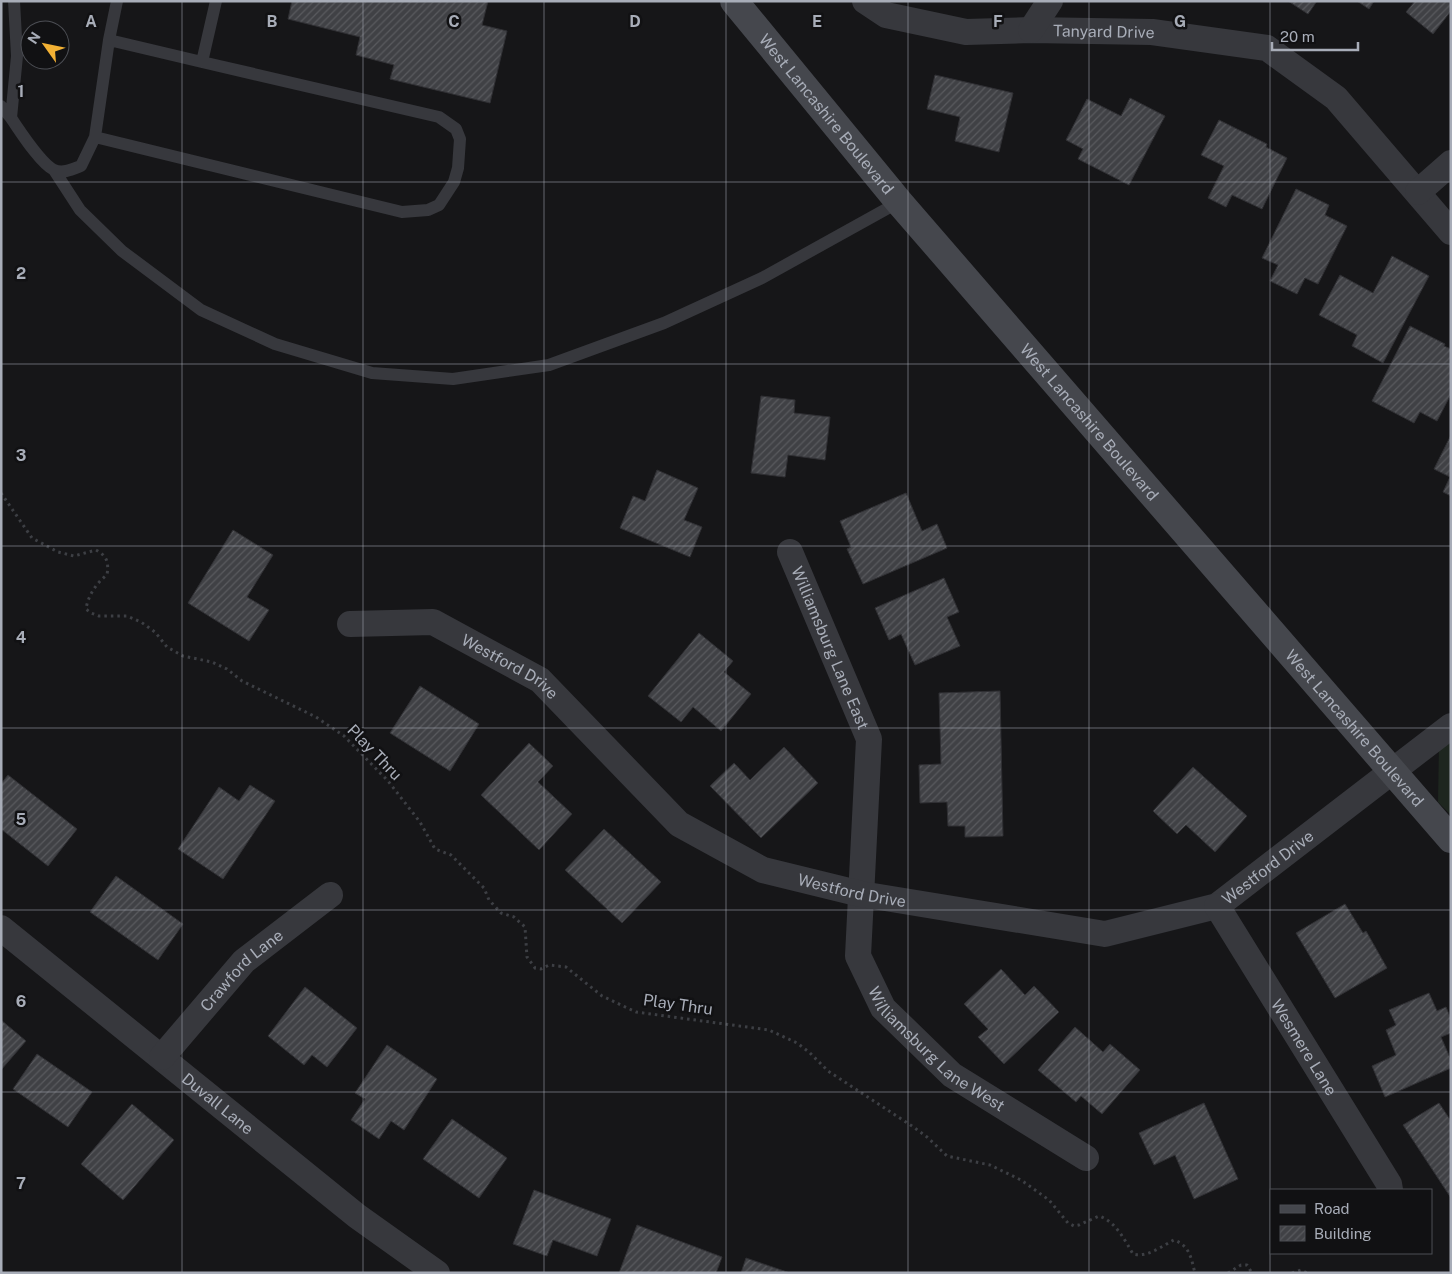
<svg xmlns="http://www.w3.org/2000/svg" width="1452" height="1274" font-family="'Public Sans',sans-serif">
	<defs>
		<pattern id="building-hatch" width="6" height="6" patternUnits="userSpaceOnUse" patternTransform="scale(1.25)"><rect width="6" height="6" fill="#404145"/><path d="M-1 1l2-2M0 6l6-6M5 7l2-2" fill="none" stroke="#595a5e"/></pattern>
	</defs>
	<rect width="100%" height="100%" fill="#161618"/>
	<path fill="#1e261f" d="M1451 735V815L1438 802 1439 745Z"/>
	<path fill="url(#building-hatch)" stroke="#303034" d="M292 1H488L482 25 507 31 490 103 390 79 394 65 356 55 360 37 288 19Z
		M1288 1H1317L1308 14Z
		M1357 1H1374L1369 9Z
		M1415 1H1451V11L1433 34 1406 12Z
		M935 75 1013 93 999 152 955 141 960 117 927 109Z
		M1130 98 1165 116 1129 185 1078 159 1083 149 1066 140 1087 99 1121 116Z
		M1219 120 1267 144 1266 147 1287 158 1262 209 1232 195 1226 207 1208 198 1224 166 1201 155Z
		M1296 189 1329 205 1325 215 1347 226 1318 284 1305 278 1297 294 1270 281 1278 265 1262 258Z
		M1392 256 1429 276 1383 363 1352 346 1357 335 1319 315 1340 275 1373 293Z
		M1410 326 1445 344 1444 346 1451 349V394L1437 421 1420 412 1414 423 1372 401Z
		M761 396 795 400 794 413 830 417 825 460 788 455 785 477 751 473Z
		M1451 435V496L1443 492 1450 477 1434 469Z
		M657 470 698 488 684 520 702 527 690 557 620 528 633 496 645 501Z
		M906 493 922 531 937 524 947 548 863 584 847 549 851 547 840 521Z
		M233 530 273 555 247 597 269 610 249 641 188 603Z
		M944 578 959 612 947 617 960 646 915 665 901 634 889 640 875 608Z
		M699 633 733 661 724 672 751 694 721 731 693 707 681 722 648 696Z
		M420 686 479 724 450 771 390 733Z
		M1000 691 1003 836 965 837V826H948L947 802 920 803 919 765 941 764 939 693Z
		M529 743 553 766 538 782 572 814 539 850 481 795Z
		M784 747 818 783 761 838 710 786 734 763 750 780Z
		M1193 767 1247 816 1215 852 1186 825 1177 834 1153 811Z
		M8 775 77 829 48 866 1 829V784Z
		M250 785 275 801 223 879 178 849 219 787 239 801Z
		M604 829 661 882 622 923 565 870Z
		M116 876 183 924 158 960 90 912Z
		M1345 904 1363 933 1366 931 1387 968 1335 998 1296 933Z
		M1001 969 1025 995 1034 986 1059 1012 1004 1064 978 1037 988 1029 964 1004Z
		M305 987 357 1028 327 1067 312 1055 304 1065 268 1036Z
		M1429 993 1437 1011 1446 1007 1451 1019V1033L1441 1037 1451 1060V1068L1385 1097 1372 1066 1396 1055 1386 1030 1396 1025 1389 1010Z
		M1 1020 26 1041 1 1070Z
		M1075 1027 1103 1052 1110 1044 1140 1070 1102 1114 1081 1096 1076 1102 1038 1070Z
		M387 1045 437 1079 404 1130 391 1121 379 1139 351 1120 365 1099 355 1093Z
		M37 1054 92 1092 68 1127 13 1089Z
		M1204 1103 1238 1179 1194 1199 1175 1155 1154 1165 1139 1133Z
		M1439 1103 1451 1121V1198L1403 1125Z
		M132 1104 174 1140 123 1200 81 1164Z
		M452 1119 507 1158 479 1198 423 1159Z
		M534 1190 611 1219 597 1256 553 1240 547 1256 513 1244Z
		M637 1225 722 1257 716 1273H619Z
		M746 1258 790 1273H741Z"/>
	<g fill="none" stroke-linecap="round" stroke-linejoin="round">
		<path stroke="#3d3f44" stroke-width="3" stroke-dasharray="2.5 4" stroke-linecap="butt" d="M1 493 32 538 58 552 74 556 96 550C107 556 109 562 107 575 96 583 88 596 86 609L91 613 99 616H127L141 622 155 632 167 647 183 656 212 662 227 669 242 681 316 717 344 736 388 781 420 822 435 849 451 855 484 888 489 900 501 913 514 917 525 927 527 957 535 968 541 969 549 965 566 967 602 996 636 1012 769 1030 797 1043 809 1052 828 1071 912 1126 927 1137 947 1156 990 1165 1021 1180 1049 1200 1068 1223 1074 1226 1079 1225 1099 1216C1116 1222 1124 1239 1133 1254 1147 1258 1162 1246 1174 1240 1190 1246 1191 1258 1195 1273
			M1228 1273 1241 1265H1247L1252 1273
			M1292 1273 1301 1270 1307 1273"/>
		<path stroke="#37383d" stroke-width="12" d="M117 1 109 40 95 137 402 212 428 210 439 205 454 182 458 168 460 139 456 129 439 117 202 62
			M109 40 202 62 216 1
			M1 106 11 118 17 56 14 1
			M11 118C20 131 40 163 54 170 63 174 73 169 81 166L95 137
			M54 170 80 210 122 251 201 310 275 344 372 373 453 379 549 365 664 323 762 278 899 202"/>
		<g stroke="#37383d" stroke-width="26">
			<path id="s1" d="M865 1 886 15 966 32 1031 30 1152 32 1267 48 1336 98 1451 232"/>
			<path d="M1031 30 1050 1"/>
			<path d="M1418 192 1451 163"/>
			<path id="s2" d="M790 552 869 739 858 956 883 1008 952 1075 1086 1158"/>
			<path id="s3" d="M350 624 433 622 540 680 679 824 763 870 861 894 1105 934 1217 906 1451 726"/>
			<path id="s4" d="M1217 906 1389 1184 1390 1190"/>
			<path id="s5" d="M1 928 357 1216 437 1273"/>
			<path id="s6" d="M162 1057 244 961 330 895"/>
		</g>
		<path stroke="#45474d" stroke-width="28" id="s7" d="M734 1 899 202 1451 839"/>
	</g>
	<path fill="none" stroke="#a8adb8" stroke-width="1" stroke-opacity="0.55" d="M182 1V1273M363 1V1273M544 1V1273M726 1V1273M908 1V1273M1089 1V1273M1270 1V1273M1 182H1451M1 364H1451M1 546H1451M1 728H1451M1 910H1451M1 1092H1451"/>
	<g text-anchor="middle" stroke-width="5" stroke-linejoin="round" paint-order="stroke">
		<g font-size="16" fill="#a8adb8" stroke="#111113">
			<text dy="6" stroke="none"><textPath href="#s1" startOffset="245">Tanyard Drive</textPath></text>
			<text dy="6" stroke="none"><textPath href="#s7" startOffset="146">West Lancashire Boulevard</textPath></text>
			<text dy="6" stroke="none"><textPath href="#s7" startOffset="551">West Lancashire Boulevard</textPath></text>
			<text dy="6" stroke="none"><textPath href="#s2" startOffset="104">Williamsburg Lane East</textPath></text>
			<text dy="6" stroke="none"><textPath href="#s3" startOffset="172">Westford Drive</textPath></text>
			<text dy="6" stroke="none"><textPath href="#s7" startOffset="956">West Lancashire Boulevard</textPath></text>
			<text transform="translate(375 752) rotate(46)" y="6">Play Thru</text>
			<text dy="6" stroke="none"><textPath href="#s3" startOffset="1028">Westford Drive</textPath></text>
			<text dy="6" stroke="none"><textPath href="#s3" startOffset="592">Westford Drive</textPath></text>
			<text dy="6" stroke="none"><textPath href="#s6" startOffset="118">Crawford Lane</textPath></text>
			<text transform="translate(678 1004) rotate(8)" y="6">Play Thru</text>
			<text dy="6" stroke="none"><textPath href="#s2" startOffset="545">Williamsburg Lane West</textPath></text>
			<text dy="6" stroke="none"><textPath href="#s4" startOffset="166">Wesmere Lane</textPath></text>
			<text dy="6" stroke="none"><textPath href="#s5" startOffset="279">Duvall Lane</textPath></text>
		</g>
	</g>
	<g font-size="16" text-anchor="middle" font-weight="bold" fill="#a8adb8" stroke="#111113" stroke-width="5" stroke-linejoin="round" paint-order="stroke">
		<text x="91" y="27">A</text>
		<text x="272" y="27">B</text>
		<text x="454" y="27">C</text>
		<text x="635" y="27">D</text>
		<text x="817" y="27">E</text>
		<text x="998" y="27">F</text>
		<text x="1180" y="27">G</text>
		<text x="21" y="97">1</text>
		<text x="21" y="279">2</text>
		<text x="21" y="461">3</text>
		<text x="21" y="643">4</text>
		<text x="21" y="825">5</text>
		<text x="21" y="1007">6</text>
		<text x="21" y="1189">7</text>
	</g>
	<rect width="1452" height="1274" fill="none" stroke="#a8adb8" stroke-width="5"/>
	<rect x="1270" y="1189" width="162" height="65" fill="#111113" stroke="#4d4f55"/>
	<rect x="1280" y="1205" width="25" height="8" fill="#45474d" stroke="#4d4f55"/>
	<text x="1314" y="1214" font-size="15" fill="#a8adb8">Road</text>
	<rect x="1280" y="1226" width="25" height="15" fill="url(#building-hatch)" stroke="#4d4f55"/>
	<text x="1314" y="1239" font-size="15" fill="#a8adb8">Building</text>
	<g transform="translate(45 45) rotate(303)"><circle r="24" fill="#111113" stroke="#4d4f55"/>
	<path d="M0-4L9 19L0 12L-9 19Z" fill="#f2b134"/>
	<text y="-8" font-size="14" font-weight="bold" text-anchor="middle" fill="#a8adb8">N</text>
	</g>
	<path d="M1272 42v8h86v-8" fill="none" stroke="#a8adb8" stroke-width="2.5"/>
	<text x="1280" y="42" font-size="15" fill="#a8adb8" stroke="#111113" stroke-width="4" paint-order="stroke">20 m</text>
</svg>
